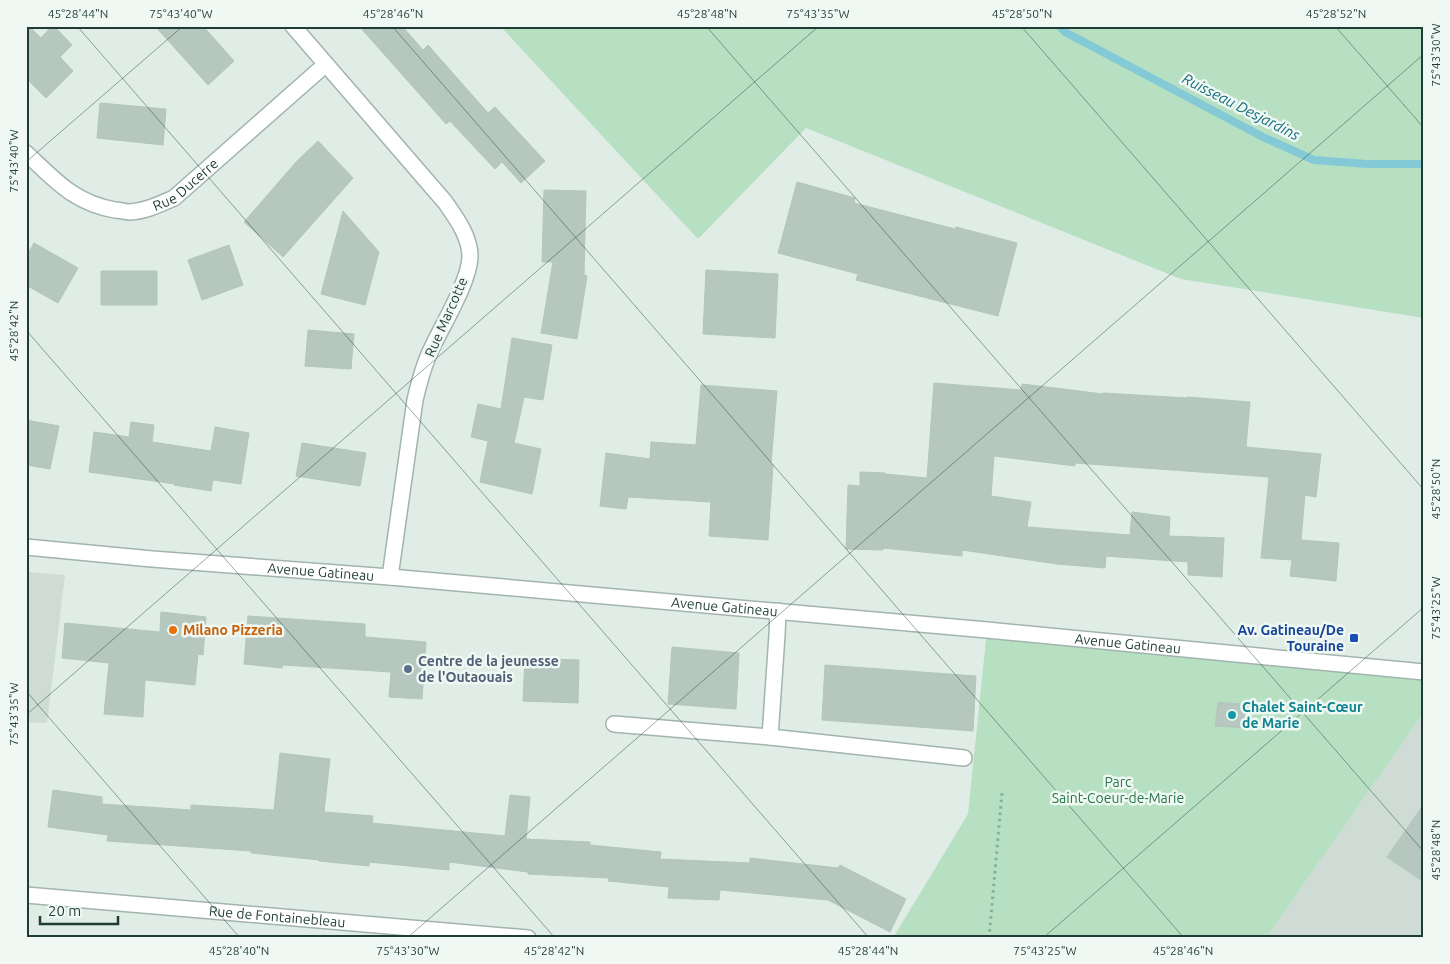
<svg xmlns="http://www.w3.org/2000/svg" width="1450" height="964" font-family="Ubuntu,sans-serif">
	<rect width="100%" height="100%" fill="#e0ece6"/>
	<path fill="#cedcd5" d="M26 572 65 575 47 723 26 722Z
		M1424 712V938H1266Z"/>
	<path fill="#b7dfc1" d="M500 26H1424V318L1181 279 806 128 698 239Z
		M987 630 1424 672V712L1266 938H893L968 814Z"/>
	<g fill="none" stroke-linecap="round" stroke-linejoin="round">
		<path stroke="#83c9d6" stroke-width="8" d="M1059 26 1065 32 1263 137 1314 160 1367 164H1424"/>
	</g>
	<path fill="#b5c7bf" stroke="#b2c6bd" d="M26 26H29L41 38 52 26H54L72 45 60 57 73 71 46 98 26 78Z
		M155 26H203L234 61 208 85Z
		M359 26H402L423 50 428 45 488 113 495 107 545 161 521 183 502 162 495 169 450 121 446 124Z
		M100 103 166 109 163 145 97 138Z
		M318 141 353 178 283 257 244 222 297 161Z
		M797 182 855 198 854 203 955 229 956 227 1017 243 998 316 856 280 858 274 778 253Z
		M544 190 586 191 584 275 587 276 577 339 541 333 553 262H542Z
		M343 211 379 252 365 305 321 294Z
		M34 243 78 268 58 303 26 285V257Z
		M229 245 243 285 202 300 188 260Z
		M706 270 778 274 775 338 703 334Z
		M101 271H157V305H101Z
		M308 330 354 334 351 369 305 366Z
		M512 338 552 345 543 400 524 397 514 443 541 449 532 494 480 482 488 441 471 437 478 404 501 409Z
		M934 383 1021 390 1022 384 1103 394V393L1187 398V397L1250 402 1246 447 1321 454 1316 497 1305 495 1301 540 1339 543 1336 581 1290 576 1292 560 1261 558 1269 477 1117 466 1075 463V466L994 456 991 496 1031 502 1027 527 1130 535 1132 512 1170 517 1169 536 1224 538 1222 577 1188 575V562L1106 556 1105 568 1057 564 962 550V556L883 548V550L846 549 848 485 860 486V472L885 473V474L927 478Z
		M701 385 777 391 771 464 773 465 768 540 709 536 711 502 628 497 626 509 600 506 606 453 650 459 651 442 696 445Z
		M26 420 59 426 50 469 26 465Z
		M131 422 154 425 152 442 211 451 215 427 249 433 241 484 213 480 211 491 174 485 175 484 89 472 94 432 129 437Z
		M302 443 366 453 360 486 296 476Z
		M161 612 206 617 203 655 198 654 195 685 145 680 143 717 104 714 109 663 62 658 65 623 160 632Z
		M248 616 365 624V637L426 642 422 699 389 697 391 672 283 665 282 668 244 664Z
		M672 647 739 653 736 709 668 704Z
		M525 658 579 660 578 703 523 701Z
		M825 665 976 676 973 731 822 720Z
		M1218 702 1249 705 1247 728 1215 726Z
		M280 753 330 759 324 812 373 816 372 823 505 836 510 795 530 797 526 839 590 842V845L661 852 660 859 750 863V858L838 868 840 865 906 899 890 932 828 900 720 890 719 900 668 898 669 887 608 881 609 878 528 874V872L449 862V870L369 862V866L319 861V860L251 853V851L107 841 108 835 48 827 53 790 102 797V804L191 810V805L274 810Z
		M1424 804V882L1387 857Z"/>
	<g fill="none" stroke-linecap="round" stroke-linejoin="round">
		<g stroke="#a2b4ad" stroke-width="18">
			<g id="minor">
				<path d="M293 26 445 202C456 218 470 236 470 257 469 283 441 327 430 352 423 367 419 383 415 400L390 577"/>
				<path id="s1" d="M26 153C55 180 74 203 115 210 120 210 125 212 130 212 146 211 160 204 174 198L326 64"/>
				<path id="s2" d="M26 547 152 559 390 577 987 630 1424 672"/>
				<path d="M778 611 777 635 770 737 964 758"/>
				<path d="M614 724 770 737"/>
				<path id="s3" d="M26 895 528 938"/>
			</g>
		</g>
		<path stroke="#7db2a1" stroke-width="3" stroke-dasharray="2.5 4" stroke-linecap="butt" d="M989 938 1002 793"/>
		<use href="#minor" stroke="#fff" stroke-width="15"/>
	</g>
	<path fill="none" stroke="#1f3d35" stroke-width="1" stroke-opacity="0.45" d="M77 26 869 938M392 26 1184 938M706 26 1424 852M1021 26 1424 490M1335 26 1424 128M26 162 183 26M26 330 555 938M26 691 240 938M26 715 819 26M407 938 1424 54M1043 938 1424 607"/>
	<circle fill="#e8710a" stroke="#f0f8f4" stroke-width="2" cx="173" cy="630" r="5"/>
	<rect fill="#1a4fb4" stroke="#f0f8f4" stroke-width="2" x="1349" y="633" width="10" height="10" rx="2.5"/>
	<circle fill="#5c6f8a" stroke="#f0f8f4" stroke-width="2" cx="408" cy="669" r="5"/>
	<circle fill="#0f9aa8" stroke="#f0f8f4" stroke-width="2" cx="1232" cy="715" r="5"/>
	<g text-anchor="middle" stroke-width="5" stroke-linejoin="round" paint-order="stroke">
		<g font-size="14" fill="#1f3d35" stroke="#f0f8f4">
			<text dy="5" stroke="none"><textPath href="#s1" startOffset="186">Rue Ducerre</textPath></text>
			<text transform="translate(446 317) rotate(-66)" y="5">Rue Marcotte</text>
			<text dy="5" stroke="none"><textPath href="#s2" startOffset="296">Avenue Gatineau</textPath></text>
			<text dy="5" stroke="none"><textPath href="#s2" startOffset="701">Avenue Gatineau</textPath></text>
			<text dy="5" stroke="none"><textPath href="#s2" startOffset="1106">Avenue Gatineau</textPath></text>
			<text dy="5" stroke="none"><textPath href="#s3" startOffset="252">Rue de Fontainebleau</textPath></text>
		</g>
		<g font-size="14" font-weight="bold" fill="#c56008" stroke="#f0f8f4" text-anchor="start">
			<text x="183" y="635">Milano Pizzeria</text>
		</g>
		<g font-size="14" font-weight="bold" fill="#164399" stroke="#f0f8f4" text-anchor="end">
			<text x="1344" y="635">Av. Gatineau/De<tspan x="1344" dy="16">Touraine</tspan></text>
		</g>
		<g font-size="14" font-weight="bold" fill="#4e5e75" stroke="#f0f8f4" text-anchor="start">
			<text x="418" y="666">Centre de la jeunesse<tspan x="418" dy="16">de l'Outaouais</tspan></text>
		</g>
		<g font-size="14" font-weight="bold" fill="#0d838f" stroke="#f0f8f4" text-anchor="start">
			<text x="1242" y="712">Chalet Saint-Cœur<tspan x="1242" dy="16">de Marie</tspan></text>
		</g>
		<g font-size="14" fill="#267745" stroke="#f0f8f4">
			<text x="1118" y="787">Parc<tspan x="1118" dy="16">Saint-Coeur-de-Marie</tspan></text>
		</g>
		<g font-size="15" font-style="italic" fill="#156d7e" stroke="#f0f8f4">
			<text transform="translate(1241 107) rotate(27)" y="5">Ruisseau Desjardins</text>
		</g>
	</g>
	<rect width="1450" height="964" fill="none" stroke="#f0f8f4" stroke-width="55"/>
	<path d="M40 916v8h78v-8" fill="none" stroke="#1f3d35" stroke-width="2.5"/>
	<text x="48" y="916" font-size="15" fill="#1f3d35" stroke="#f0f8f4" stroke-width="4" paint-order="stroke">20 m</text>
	<rect x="28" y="28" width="1394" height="908" fill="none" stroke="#1f3d35" stroke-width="2"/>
	<g font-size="12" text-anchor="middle" fill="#1f3d35">
		<text x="78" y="18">45°28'44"N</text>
		<text x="181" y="18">75°43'40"W</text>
		<text x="393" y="18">45°28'46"N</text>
		<text x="707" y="18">45°28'48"N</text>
		<text x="818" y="18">75°43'35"W</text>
		<text x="1022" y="18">45°28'50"N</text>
		<text x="1336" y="18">45°28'52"N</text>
		<text transform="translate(1436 55) rotate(-90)" y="4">75°43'30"W</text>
		<text transform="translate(14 161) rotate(-90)" y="4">75°43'40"W</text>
		<text transform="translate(14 331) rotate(-90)" y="4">45°28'42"N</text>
		<text transform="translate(1436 489) rotate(-90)" y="4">45°28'50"N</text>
		<text transform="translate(1436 608) rotate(-90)" y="4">75°43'25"W</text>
		<text transform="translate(14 714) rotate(-90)" y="4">75°43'35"W</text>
		<text transform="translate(1436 850) rotate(-90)" y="4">45°28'48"N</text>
		<text x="239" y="955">45°28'40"N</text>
		<text x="408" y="955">75°43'30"W</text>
		<text x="554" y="955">45°28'42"N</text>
		<text x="868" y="955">45°28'44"N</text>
		<text x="1045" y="955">75°43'25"W</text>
		<text x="1183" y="955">45°28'46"N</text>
	</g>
</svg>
